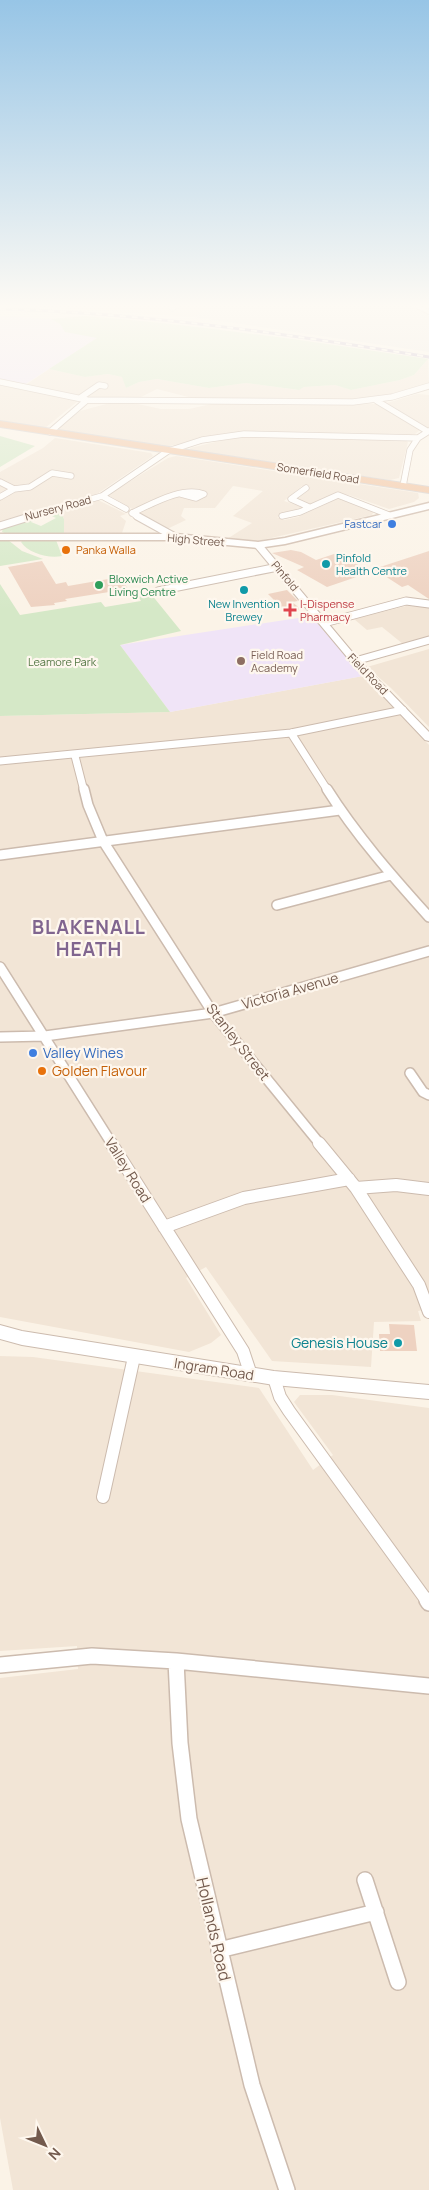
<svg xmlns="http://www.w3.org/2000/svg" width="429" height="2190" font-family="Manrope,sans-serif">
	<rect width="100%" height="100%" fill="#fbf3e7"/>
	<path fill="#f2e5d6" d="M0 304H215L193 317Z
		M428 359 429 383 376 399H196L157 389 137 399 88 398 24 386 49 369 85 377 108 374 123 377 126 388 139 382 157 379 209 388 246 383 298 390 304 387 335 385 351 390 400 380 414 375Z
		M0 385 78 401 45 428 0 421Z
		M417 394 429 395V429L387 403Z
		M262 402 323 405 376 404 420 430 415 434 404 436 241 432 222 434 170 446 160 447 56 430 80 411 110 403H133L161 409H189L216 403Z
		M241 436 404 440 408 442 399 478 390 480 191 450 190 448Z
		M55 438 151 453 153 456 94 496 41 510 0 524V472L43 448Z
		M176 456 418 493 419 498 414 502 389 509 349 495 341 494 310 505 295 499 308 490 309 487 302 486 284 501 306 508 277 517 284 520 298 517 341 497 374 511 372 515 258 541 245 542 227 539 252 523 233 516 263 491 233 486 215 508H184L181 516 186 520 167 529 108 495 168 458Z
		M98 500 126 514 120 516 126 521 122 533H64V519L58 508Z
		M406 606 429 607V637L403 644 382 627 367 630 354 619Z
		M429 649V727L391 688 367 667Z
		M363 676 429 745V1309L418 1311 421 1321 374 1322 371 1367 272 1361 206 1267 186 1278 221 1335 211 1343 189 1352 0 1317V716L170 712Z
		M0 1356 33 1357 259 1388 313 1470 333 1455 294 1402 300 1395H332L429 1408V2190H13L0 2118V1678L78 1669 77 1646 0 1651Z"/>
	<path fill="#ece6e1" d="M215 304H402L429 315V352L193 317Z"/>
	<path fill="#f0e4f7" d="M0 316 51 319 85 316 116 326 24 385 0 381Z
		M311 616 363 676 170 712 120 645Z"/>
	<path fill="#d5e8c7" d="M85 316C200 325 314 342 428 359L414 375 400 380 351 390 335 385 304 387 299 390 246 383 209 388 157 379 139 382 126 388 122 377 108 374 85 377 49 369 97 338 65 332 60 324 51 319Z
		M0 436 35 446 0 467Z
		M58 508 64 519V533L7 534 2 532 3 528 30 518 35 520 31 522 41 526 56 518 45 513Z
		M0 540H8L22 551 43 559 0 566Z
		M23 540H56L62 556C49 559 28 553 21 542Z
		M0 584 20 615 101 602 105 607 141 601 138 596 151 594 181 631 120 645 170 712 0 716Z"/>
	<path fill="#eed2c1" d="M291 550 301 552 316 560 337 553 371 572 327 587 297 570 304 567 272 553Z
		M429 551V599L408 585 402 587 374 569Z
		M42 561 56 584 66 582 68 586 120 577 128 589 65 599 67 601 54 603 55 605 31 607 8 567Z
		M287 590 298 601 292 602 301 609 287 613 268 594Z
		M389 1324 414 1325 417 1351H380L379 1334H390Z"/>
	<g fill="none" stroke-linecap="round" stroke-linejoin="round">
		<g stroke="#ccbbae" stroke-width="7">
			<path id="minor-far4" d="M172 308 178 304
				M0 382 87 400
				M80 398 99 385 105 386
				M377 401 427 431
				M50 432 87 400 353 402 392 397 429 386
				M0 482 14 489
				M403 486 410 450 418 438
				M306 488 291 499 309 507
				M102 496 126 509
				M0 497 14 489 30 487 52 473 71 476
				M132 513C152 504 182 486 204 494L196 498 181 494
				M132 513 139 517
				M282 516 300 512 338 495 389 515
				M28 517 102 496 168 451 202 440 244 434 418 438 429 431"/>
		</g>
		<g stroke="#ccbbae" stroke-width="9">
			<path id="minor-far3" d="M137 516 175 537
				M0 526 32 516
				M158 591 278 567
				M324 623 406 601 429 604
				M355 661 429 640
				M291 733 328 791
				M75 756 84 791
				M0 761 291 733 403 710"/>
		</g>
		<g stroke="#ccbbae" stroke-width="12">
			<path id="minor-far2" d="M84 789 88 805 103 841 213 1013 320 1144
				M327 789C356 835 393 877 429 917
				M0 855 340 810
				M277 905 391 875
				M0 967 112 1144
				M0 1037 45 1036 213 1013 429 951
				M410 1073 423 1092 429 1095"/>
		</g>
		<g stroke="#ccbbae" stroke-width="14">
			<path id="minor-far1" d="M111 1143 243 1351 251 1375
				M319 1143 356 1188 419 1285 429 1312
				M356 1188 396 1185 429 1189
				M164 1227 244 1198 349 1179
				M274 1378 280 1397 289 1411 427 1601
				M103 1497 134 1357"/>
		</g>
		<g stroke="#ccbbae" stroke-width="18">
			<path id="minor" d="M427 1600 429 1603
				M176 1661 180 1743 189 1819 252 2085 287 2190
				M0 1665 92 1656 176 1661 429 1686
				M365 1880 398 1982
				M219 1950 376 1912"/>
		</g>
		<g stroke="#ccbbae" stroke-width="2">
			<path id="tertiary" d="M408 304H417L429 310V314Z
				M258 542 261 543 358 659 429 732V741L425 740 352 663 255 547V543Z
				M0 1325 22 1331 274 1371 429 1385V1399L274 1385 22 1345 0 1339Z"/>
		</g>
		<g stroke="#cfbbac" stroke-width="3">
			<path id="secondary" d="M429 503V509L285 544 258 548 175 540H0V534H175L258 542 285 538Z"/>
		</g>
		<g stroke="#d8d1cd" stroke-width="2">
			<path id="trunk" d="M0 421 429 487V493L0 427Z"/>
		</g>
		<use href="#minor-far4" stroke="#fff" stroke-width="5.5"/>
		<use href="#minor-far3" stroke="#fff" stroke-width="7"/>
		<use href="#minor-far2" stroke="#fff" stroke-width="9"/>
		<use href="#minor-far1" stroke="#fff" stroke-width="12"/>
		<use href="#minor" stroke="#fff" stroke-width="15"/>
		<use href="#tertiary" fill="#fff" fill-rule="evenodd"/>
		<use href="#secondary" fill="#fff" fill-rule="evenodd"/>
		<use href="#trunk" fill="#f2c6a4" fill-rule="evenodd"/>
		<g stroke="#b6a6c4" stroke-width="3">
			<path id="rail" d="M0 309C145 313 286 334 429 357"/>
		</g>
		<use href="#rail" stroke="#fef7ee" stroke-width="2" stroke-dasharray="6" stroke-linecap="butt"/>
	</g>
	<linearGradient id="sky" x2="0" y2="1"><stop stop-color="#97c5e6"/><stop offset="0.5" stop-color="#fdfaf4"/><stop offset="1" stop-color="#fdfaf4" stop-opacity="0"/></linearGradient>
	<rect width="429" height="611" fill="url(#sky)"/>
	<g fill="#3f7fe0" stroke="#fef7ee" stroke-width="2">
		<circle cx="392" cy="524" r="5"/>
		<circle cx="33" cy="1053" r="5"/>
	</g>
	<g fill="#e8710a" stroke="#fef7ee" stroke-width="2">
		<circle cx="66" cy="550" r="5"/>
		<circle cx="42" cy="1071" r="5"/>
	</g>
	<g fill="#0f9aa8" stroke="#fef7ee" stroke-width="2">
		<circle cx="326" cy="564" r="5"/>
		<circle cx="244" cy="590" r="5"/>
		<circle cx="398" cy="1343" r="5"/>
	</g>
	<circle fill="#2e9e5b" stroke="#fef7ee" stroke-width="2" cx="99" cy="585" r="5"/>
	<path fill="#e0444e" stroke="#fef7ee" stroke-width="2" d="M287.5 602.5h5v5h5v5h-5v5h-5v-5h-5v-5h5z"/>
	<circle fill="#8d6e63" stroke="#fef7ee" stroke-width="2" cx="241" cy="661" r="5"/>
	<g text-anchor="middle" stroke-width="4.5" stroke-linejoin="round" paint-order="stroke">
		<g font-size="11" fill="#735a4d" stroke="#fef7ee">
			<text transform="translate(318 473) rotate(9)" y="4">Somerfield Road</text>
			<text transform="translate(58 508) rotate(-15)" y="4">Nursery Road</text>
			<text transform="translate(196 540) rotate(5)" y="4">High Street</text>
			<text transform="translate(285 576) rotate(50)" y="4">Pinfold</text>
			<text transform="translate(368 674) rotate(46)" y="4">Field Road</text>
		</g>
		<g font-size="11" fill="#366cbe" stroke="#fef7ee" text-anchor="end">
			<text x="382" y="528">Fastcar</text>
		</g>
		<g font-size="11" fill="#c56008" stroke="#fef7ee" text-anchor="start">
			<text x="76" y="554">Panka Walla</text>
		</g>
		<g font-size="11" fill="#0d838f" stroke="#fef7ee" text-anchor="start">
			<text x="336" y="562">Pinfold<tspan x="336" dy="13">Health Centre</tspan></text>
			<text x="244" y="608" text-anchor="middle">New Invention<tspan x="244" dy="13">Brewey</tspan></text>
		</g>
		<g font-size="11" fill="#27864d" stroke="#fef7ee" text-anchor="start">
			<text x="109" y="583">Bloxwich Active<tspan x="109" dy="13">Living Centre</tspan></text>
		</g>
		<g font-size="11" fill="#be3a42" stroke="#fef7ee" text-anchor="start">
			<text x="300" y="608">I-Dispense<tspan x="300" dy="13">Pharmacy</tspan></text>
		</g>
		<g font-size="11" fill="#785e54" stroke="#fef7ee" text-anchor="start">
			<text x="251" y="659">Field Road<tspan x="251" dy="13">Academy</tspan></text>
		</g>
		<g font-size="11" fill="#557846" stroke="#fef7ee">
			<text x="62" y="666">Leamore Park</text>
		</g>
		<g font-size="14" fill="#735a4d" stroke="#fef7ee">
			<text transform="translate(290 991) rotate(-16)" y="5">Victoria Avenue</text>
			<text transform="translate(238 1042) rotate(52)" y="5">Stanley Street</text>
			<text transform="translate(128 1170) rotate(58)" y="5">Valley Road</text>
			<text transform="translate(214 1369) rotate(9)" y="5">Ingram Road</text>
		</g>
		<g font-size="14" fill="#366cbe" stroke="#fef7ee" text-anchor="start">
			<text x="43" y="1058">Valley Wines</text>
		</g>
		<g font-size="14" fill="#c56008" stroke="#fef7ee" text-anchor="start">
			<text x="52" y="1076">Golden Flavour</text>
		</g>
		<g font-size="14" fill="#0d838f" stroke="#fef7ee" text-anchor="end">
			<text x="388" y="1348">Genesis House</text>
		</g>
		<g font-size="16" fill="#735a4d" stroke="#fef7ee">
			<text transform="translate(214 1929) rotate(77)" y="6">Hollands Road</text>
		</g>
		<g font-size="19" font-weight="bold" letter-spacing="1" fill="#80658f" stroke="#fef7ee">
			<text x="89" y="934">BLAKENALL<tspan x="89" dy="22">HEATH</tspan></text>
		</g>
	</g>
	<g transform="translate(45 2145) rotate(133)" stroke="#fef7ee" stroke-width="4" paint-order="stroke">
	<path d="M0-4L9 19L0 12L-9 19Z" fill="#735a4d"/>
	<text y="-8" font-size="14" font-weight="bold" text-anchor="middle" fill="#735a4d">N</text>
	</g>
</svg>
